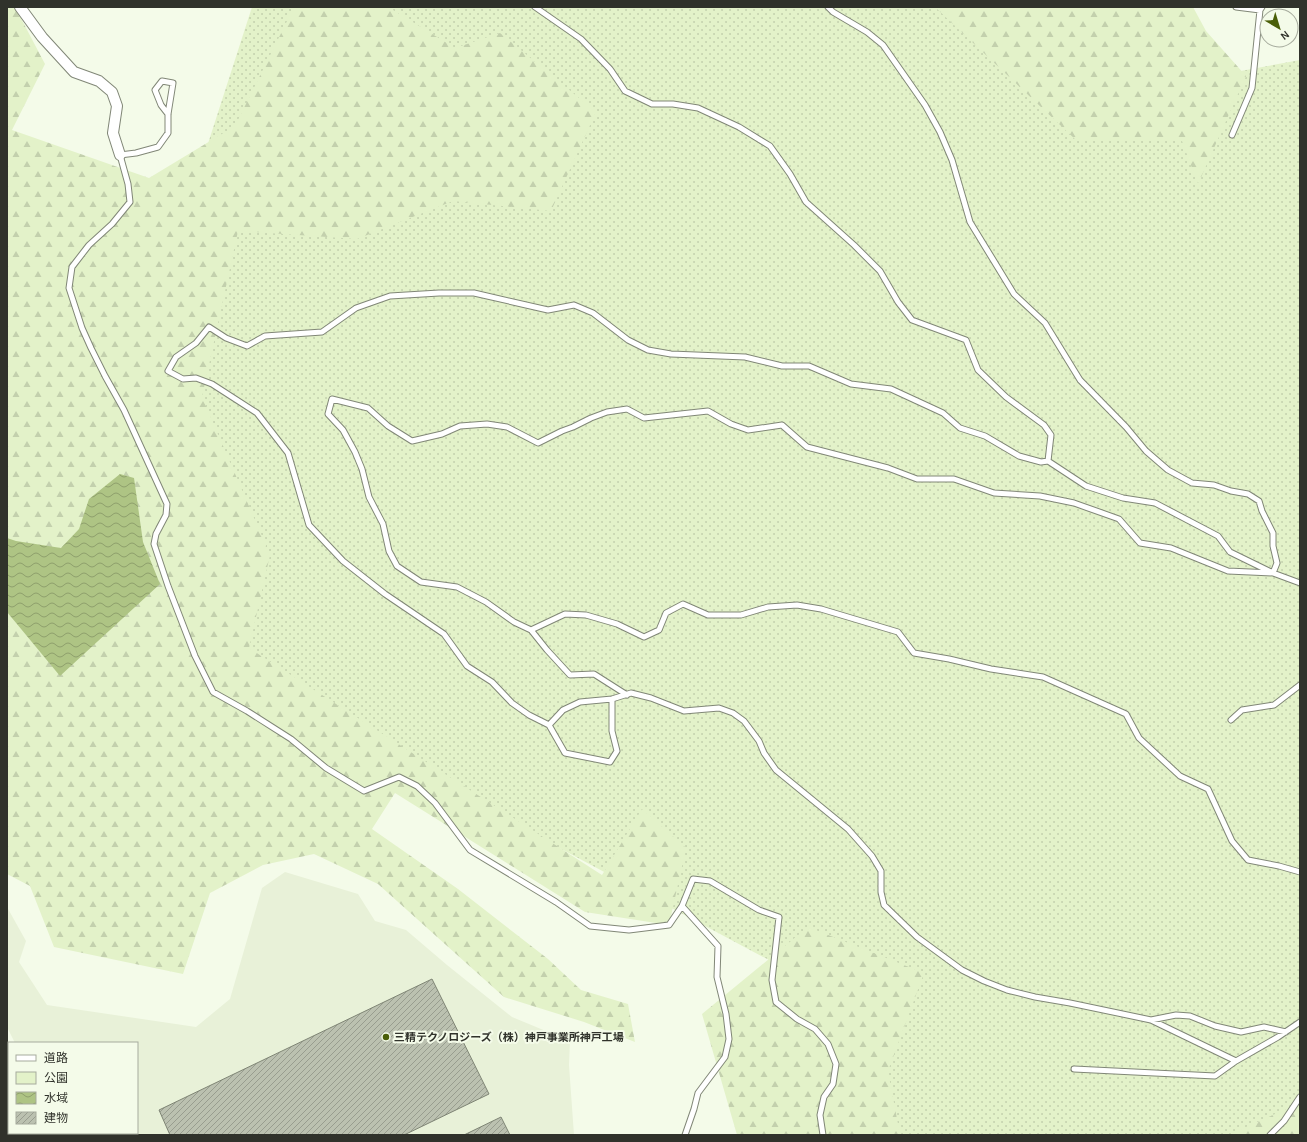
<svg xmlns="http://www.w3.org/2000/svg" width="1307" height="1142" font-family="'Alegreya Sans','Noto Sans JP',sans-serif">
	<defs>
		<pattern id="green-dots" width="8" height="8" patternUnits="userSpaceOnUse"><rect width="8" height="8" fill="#e3f2c9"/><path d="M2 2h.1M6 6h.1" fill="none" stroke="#c3d0ad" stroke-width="1.8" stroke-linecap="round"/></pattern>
		<pattern id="forest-firs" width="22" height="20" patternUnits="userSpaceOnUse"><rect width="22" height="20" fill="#e3f2c9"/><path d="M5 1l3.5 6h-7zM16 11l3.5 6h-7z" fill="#c3d0ad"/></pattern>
		<pattern id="water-waves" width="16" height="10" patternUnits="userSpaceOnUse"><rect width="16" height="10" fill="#aec484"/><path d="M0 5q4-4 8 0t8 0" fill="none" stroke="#8ea06c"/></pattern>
		<pattern id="building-hatch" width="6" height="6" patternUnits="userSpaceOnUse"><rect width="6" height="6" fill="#bbc1b0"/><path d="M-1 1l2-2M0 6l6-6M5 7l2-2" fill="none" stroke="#989d8f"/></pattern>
	</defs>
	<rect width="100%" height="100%" fill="#f4fbe9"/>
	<path fill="#e8f1d8" d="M285 872 358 894 375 921 406 930 447 965 512 1017 570 1041 569 1065 574 1135H58L57 1133H137V1043H15L7 1027V907L26 941 19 962 47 1005 196 1027 230 999 262 888Z"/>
	<path fill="url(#green-dots)" d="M252 7H1043L1126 92 1300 60V1135H869L881 1020 251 683 135 370Z"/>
	<path fill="url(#forest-firs)" d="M7 7H15L45 64 12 130 149 178 235 126 294 7H388L455 48 500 33 596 112 551 211 453 201 357 239 238 231 202 397 270 555 249 648 602 875 642 809 686 848 669 925 585 912 395 793 372 829 458 889 548 959 581 990 628 1004 635 1042 584 1022 504 997 378 884 314 854 263 865 210 893 183 974 54 947 30 886 7 874Z
		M935 7H1193L1206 31 1246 76 1198 184 1182 141 1076 140Z
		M808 927 924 973 888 1071 900 1135H737L702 1014Z
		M1300 1103V1135H1228Z"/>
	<path fill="url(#water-waves)" d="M120 474 134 478 143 542 160 584 60 676 7 612V538L16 541 61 548 79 529 89 499Z"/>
	<path fill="url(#building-hatch)" stroke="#7e8474" d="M432 979 489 1094 404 1135H170L159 1110Z
		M501 1117 510 1135H464Z"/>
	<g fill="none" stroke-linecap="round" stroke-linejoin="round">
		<g stroke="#818777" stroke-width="7">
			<path id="lane" d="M535 7 581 39 610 69 625 91 652 104H673L698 108 739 127 770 146 790 174 806 202 854 245 880 271 898 302 912 320 966 340 978 370 1006 397 1044 425 1051 435 1048 461 1041 462 1019 456 985 436 960 428 943 413 891 389 851 384 809 366H782L745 357 671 354 648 350 628 340 593 313 574 305 548 310 474 293H439L390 296 356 308 322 332 265 336 247 346 226 338 209 327 196 343 176 357 168 371 183 379 196 378 212 384 257 413 288 453 309 525 343 561 385 594 444 634 467 666 492 682 512 703 529 715 549 725 563 710 580 702 612 699 631 693 651 698 684 711 719 708 733 713 744 721 759 741 764 753 776 770 848 829 872 856 881 871V892L884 905 917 937 962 970 984 981 1007 990 1035 997 1070 1003 1151 1020 1236 1061 1278 1037 1300 1022
				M828 7 833 12 867 32 883 45 925 105 940 132 952 160 970 222 1014 294 1045 323 1080 380 1126 427 1146 451 1168 470 1192 483 1214 485 1231 491 1248 494 1259 501 1262 511 1273 533V546L1277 563 1273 573 1228 571 1171 548 1140 543 1119 519 1074 503 1040 496 994 493 954 479H917L888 468 807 447 782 425 748 430 731 424 708 411 644 418 627 409 607 412 591 418 573 427 562 431 538 443 507 427 487 424 460 426 442 434 412 441 388 426 368 408 332 399 328 414 343 430 355 452 362 469 369 497 383 524 389 551 397 566 421 582 457 587 486 602 514 622 531 630 565 614 586 615 617 624 644 637 659 630 666 613 683 604 708 615H741L768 607 797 605 821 609 898 632 914 653 949 659 991 669 1043 677 1126 714 1139 738 1180 776 1208 789 1232 841 1248 860 1279 866 1300 872
				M1236 7 1260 10
				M168 114 161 105 155 90 162 81 173 83 168 114V133L158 147 136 153 120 155 128 184 130 202 112 224 89 245 72 267 69 288 82 328 91 348 105 376 124 410 167 504 166 515 156 534 154 544 168 586 195 656 213 692 247 711 291 739 326 768 364 791 399 777 417 786 435 803 470 850 556 902 590 926 629 930 669 925 682 906
				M1232 135 1252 88 1260 10 1262 7
				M1048 461 1086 486 1123 498 1155 503 1218 536 1230 552 1273 573 1300 583
				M531 630 547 650 570 675 594 674 627 695
				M1231 720 1242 710 1274 705 1300 685
				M549 725 565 753 610 762 617 751 612 731V699
				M1151 1020 1176 1015 1190 1016 1215 1026 1241 1032 1264 1027 1286 1032
				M1074 1069 1215 1076 1236 1061
				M685 1135 694 1109 698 1093 725 1057 729 1039 726 1014 717 977 718 946 682 906 693 879 710 881 759 910 779 917 772 980 776 1002 797 1019 815 1029 828 1044 836 1064 833 1084 824 1097 820 1115 823 1135
				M1270 1135 1284 1121 1300 1097"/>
		</g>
		<g stroke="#818777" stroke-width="12">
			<path id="street" d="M20 7 42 37 74 72 99 81 112 92 117 106 113 133 120 155"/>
		</g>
		<g stroke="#818777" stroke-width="16">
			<path id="secondary" d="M7 1072 9 1076
				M38 1133 39 1135"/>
		</g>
		<use href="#lane" stroke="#fff" stroke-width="5"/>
		<use href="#street" stroke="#fff" stroke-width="10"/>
		<use href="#secondary" stroke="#fff" stroke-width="14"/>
	</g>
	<circle fill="#4a5f08" stroke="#f4fbe9" stroke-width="1.5" cx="386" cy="1037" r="4"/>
	<g text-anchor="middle" stroke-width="4" stroke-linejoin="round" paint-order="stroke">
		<g font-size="11" font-weight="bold" fill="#30322b" stroke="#f4fbe9" text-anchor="start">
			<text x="394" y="1041">三精テクノロジーズ（株）神戸事業所神戸工場</text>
		</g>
	</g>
	<rect width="1307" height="1142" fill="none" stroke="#30322b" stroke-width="16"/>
	<rect x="8" y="1042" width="130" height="92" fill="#f4fbe9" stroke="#a6ab9d"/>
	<rect x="16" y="1055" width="20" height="6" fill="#ffffff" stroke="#a6ab9d"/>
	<text x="44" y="1062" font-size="12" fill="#30322b">道路</text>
	<rect x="16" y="1072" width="20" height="12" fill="#e3f2c9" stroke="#a6ab9d"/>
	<text x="44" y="1082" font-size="12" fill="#30322b">公園</text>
	<rect x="16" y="1092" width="20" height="12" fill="url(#water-waves)" stroke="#a6ab9d"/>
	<text x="44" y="1102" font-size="12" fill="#30322b">水域</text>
	<rect x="16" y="1112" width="20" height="12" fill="url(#building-hatch)" stroke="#a6ab9d"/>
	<text x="44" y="1122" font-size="12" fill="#30322b">建物</text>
	<g transform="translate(1279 28) rotate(142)"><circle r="19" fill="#f4fbe9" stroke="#a6ab9d"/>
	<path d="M0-3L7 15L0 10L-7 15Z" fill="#4a5f08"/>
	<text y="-6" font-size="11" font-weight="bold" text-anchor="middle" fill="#30322b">N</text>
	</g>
</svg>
